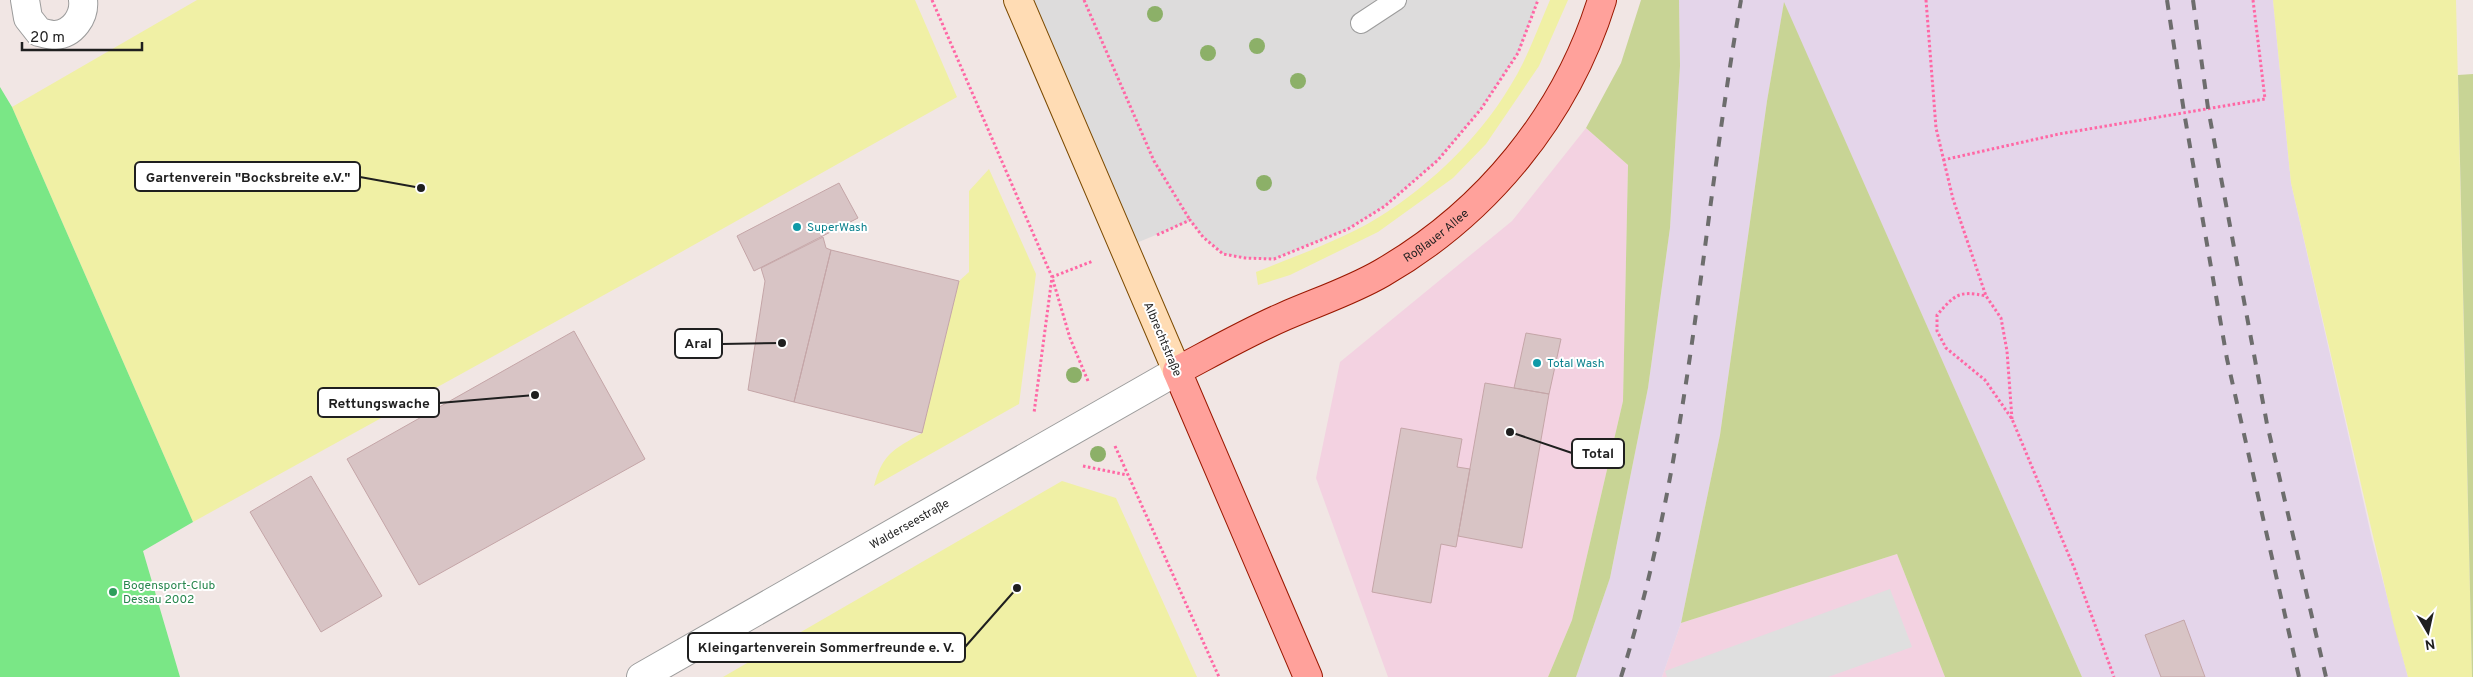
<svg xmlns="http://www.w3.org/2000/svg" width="2473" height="677" font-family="Overpass,sans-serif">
	<rect width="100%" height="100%" fill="#f1e6e4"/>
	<path fill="#dddcdc" d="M1018 0H1538L1518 53 1481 109 1438 160 1385 206 1348 229 1274 259 1245 258 1223 254 1203 237 1190 221 1124 248Z"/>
	<path fill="#f3d2e1" d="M1586 128 1628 165 1623 401 1572 620 1548 677H1388L1316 478 1340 362 1512 221Z
		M1897 554 1945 677H1662L1681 623Z"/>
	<path fill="#e4d5ea" d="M1679 0H2273L2291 183 2372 539 2408 677H2082L1784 3 1767 101 1720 435 1681 623 1662 677H1576L1610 578 1648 388 1670 228 1680 66Z"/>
	<path fill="#f0f0a5" d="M197 0H915L957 97 651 269 193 522 12 107Z
		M1550 0H1568L1539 66 1486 144 1453 178 1378 232 1290 275 1258 285 1256 272C1298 255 1350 237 1387 212 1443 175 1493 123 1523 63 1533 42 1541 21 1550 0Z
		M2273 0H2456L2472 677H2408L2393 622 2291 183Z
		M989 169 1036 274 1019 404 874 486C883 453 893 450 922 433L959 281 969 272V191Z
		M1062 481 1116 498 1197 677H723Z"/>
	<path fill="#c8d495" d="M1641 0H1679L1680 66 1670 228 1648 388 1610 578 1576 677H1548L1572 620 1623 401 1628 165 1586 128 1621 63Z
		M1784 2 2082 677H1945L1897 554 1681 623 1720 435 1767 101Z
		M2473 74V677H2472L2458 75Z"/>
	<path fill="#7ae786" d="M0 87 12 107 193 522 143 551 180 677H0Z"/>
	<path fill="#dfdfdf" d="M1890 589 1912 647 1828 677H1667L1665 671Z"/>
	<path fill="#d8c4c5" stroke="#c4a5a7" d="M839 183 858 218 754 271 737 236Z
		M823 237 826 248 831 250 794 402 748 390 765 281 761 268Z
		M831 250 959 281 922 433 794 402Z
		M574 331 645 459 419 585 347 459Z
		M1526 333 1561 339 1549 394 1514 388Z
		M1485 383 1549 394 1522 548 1458 536Z
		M1401 428 1462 439 1457 467 1470 469 1456 547 1441 544 1431 603 1372 592Z
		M311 476 382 596 321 632 250 512Z
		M2184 620 2205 677H2161L2145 635Z"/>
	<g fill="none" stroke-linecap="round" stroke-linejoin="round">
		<g stroke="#9c9c9c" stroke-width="22">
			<path id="service" d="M1361 23 1396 0"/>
		</g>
		<g stroke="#9c9c9c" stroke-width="30">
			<g id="minor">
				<path d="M25 0 28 18 39 32C44 33 50 35 55 35 73 34 85 16 83 0"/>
				<path id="s1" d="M641 677 1177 371"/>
			</g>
		</g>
		<g stroke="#7c4a00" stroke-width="30">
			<path id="secondary" d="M1018 0 1177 371"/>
		</g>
		<g stroke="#9a1800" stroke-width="30">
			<g id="primary">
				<path id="s2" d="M1308 677 1177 371C1213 352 1248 332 1285 316 1317 302 1351 291 1382 273 1486 213 1566 116 1602 0"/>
			</g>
		</g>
		<path stroke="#ff67a5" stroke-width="3" stroke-dasharray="2.5 2.5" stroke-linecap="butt" d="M932 0 1052 277 1034 413
			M1084 0 1154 161 1190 220
			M1926 0 1936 128 1953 199 1986 296
			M1943 160 2059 134 2265 99 2253 0
			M1157 235 1190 220 1203 237 1223 254 1245 258 1274 259 1348 229 1385 206 1438 160 1481 109 1518 53 1538 0
			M1088 381 1070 338 1052 277 1093 261
			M2012 419 2007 351 2001 318 1986 296C1958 290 1955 295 1937 315V331L1946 348 1985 380 2012 419 2075 570 2114 677
			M1115 446 1219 677
			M1083 466 1127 475"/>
		<use href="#service" stroke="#fff" stroke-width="20"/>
		<use href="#minor" stroke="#fff" stroke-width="28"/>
		<use href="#secondary" stroke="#ffdcb4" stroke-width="28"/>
		<use href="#primary" stroke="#ffa19b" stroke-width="28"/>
		<path stroke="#6d6d6d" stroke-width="4" stroke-dasharray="10 10" stroke-linecap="butt" d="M2167 0 2184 112 2227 359 2299 677
			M2193 0 2208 108 2267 424 2326 677
			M1621 677C1691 457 1701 226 1741 0"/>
	</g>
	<g fill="#8cb068">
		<circle cx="1155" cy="14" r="8"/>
		<circle cx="1257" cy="46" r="8"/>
		<circle cx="1208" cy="53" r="8"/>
		<circle cx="1298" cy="81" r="8"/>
		<circle cx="1264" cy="183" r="8"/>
		<circle cx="1074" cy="375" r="8"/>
		<circle cx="1098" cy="454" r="8"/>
	</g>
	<g fill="#0f9aa8" stroke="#fff" stroke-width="2">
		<circle cx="797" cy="227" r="5"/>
		<circle cx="1537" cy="363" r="5"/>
	</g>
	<circle fill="#2e9e5b" stroke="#fff" stroke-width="2" cx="113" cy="592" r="5"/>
	<g text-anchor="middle" stroke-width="4" stroke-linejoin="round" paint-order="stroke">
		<g font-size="12" fill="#0d838f" stroke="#fff" text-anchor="start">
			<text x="807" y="231">SuperWash</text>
			<text x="1547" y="367">Total Wash</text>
		</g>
		<g font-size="12" fill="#1f1f1f" stroke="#fff">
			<text dy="4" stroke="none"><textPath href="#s2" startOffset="626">Roßlauer Allee</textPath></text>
			<text transform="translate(1163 339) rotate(67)" y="4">Albrechtstraße</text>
			<text dy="4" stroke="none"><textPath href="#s1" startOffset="309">Walderseestraße</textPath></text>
		</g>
		<g font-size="12" fill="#27864d" stroke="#fff" text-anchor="start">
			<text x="123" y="589">Bogensport-Club<tspan x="123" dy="14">Dessau 2002</tspan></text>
		</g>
	</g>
	<path fill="none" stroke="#1f1f1f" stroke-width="2" d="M421 188L360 177M782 343L722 344M535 395L439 403M1510 432L1572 453M1017 588L965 647"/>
	<g fill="#1f1f1f" stroke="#fff" stroke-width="2">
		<circle cx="421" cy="188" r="5"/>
		<circle cx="782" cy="343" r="5"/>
		<circle cx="535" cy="395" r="5"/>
		<circle cx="1510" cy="432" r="5"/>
		<circle cx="1017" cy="588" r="5"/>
	</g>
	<g fill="#fff" stroke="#1f1f1f" stroke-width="2">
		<rect x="135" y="162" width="225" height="29" rx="5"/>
		<rect x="675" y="329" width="47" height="29" rx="5"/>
		<rect x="318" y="388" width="121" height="29" rx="5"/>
		<rect x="1572" y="439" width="52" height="29" rx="5"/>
		<rect x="688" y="633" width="277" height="29" rx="5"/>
	</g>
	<g font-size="14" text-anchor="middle" font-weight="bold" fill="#1f1f1f">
		<text x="248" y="182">Gartenverein "Bocksbreite e.V."</text>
		<text x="698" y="348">Aral</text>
		<text x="379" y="408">Rettungswache</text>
		<text x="1598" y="458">Total</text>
		<text x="826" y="652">Kleingartenverein Sommerfreunde e. V.</text>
	</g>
	<g transform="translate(2428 632) rotate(171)" stroke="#ffffff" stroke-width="4" paint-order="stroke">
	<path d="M0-4L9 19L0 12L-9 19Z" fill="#1f1f1f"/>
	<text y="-8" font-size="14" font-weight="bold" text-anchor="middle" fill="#1f1f1f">N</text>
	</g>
	<path d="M22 42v8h120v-8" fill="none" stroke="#1f1f1f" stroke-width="2.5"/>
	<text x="30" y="42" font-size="15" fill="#1f1f1f" stroke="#ffffff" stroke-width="4" paint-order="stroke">20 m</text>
</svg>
